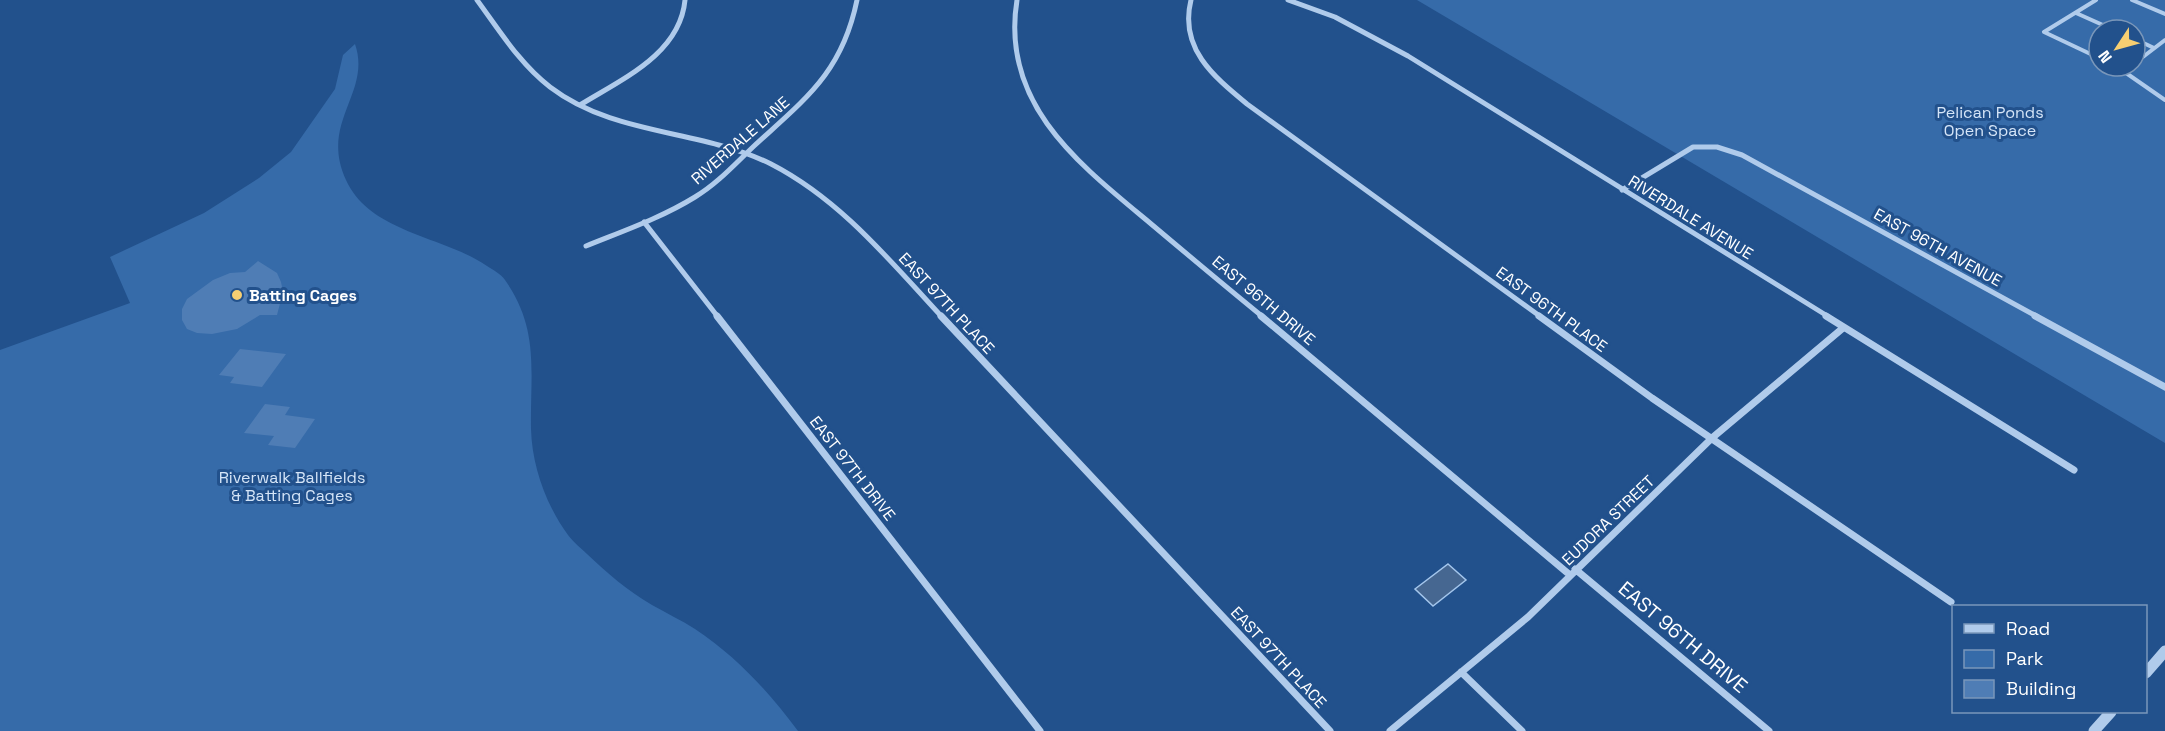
<svg xmlns="http://www.w3.org/2000/svg" width="2165" height="731" font-family="'Space Grotesk',sans-serif">
	<rect width="100%" height="100%" fill="#22518c"/>
	<path fill="#366ba9" fill-rule="evenodd" d="M1417 0H2165V443ZM2099 30H2135V66H2099Z
		M355 44C372 93 319 122 346 180 370 233 444 236 487 266 493 270 501 274 505 280 540 330 530 372 531 429 532 466 546 505 568 535 573 542 581 548 587 554 607 573 628 591 652 605 666 613 681 620 695 629 737 657 768 691 798 731H0V350L130 303 110 257 204 213 259 178 291 152 335 89 343 55Z"/>
	<path fill="#466791" stroke="#a4c6ec" stroke-width="1.5" d="M1448 564 1466 580 1433 606 1415 589Z"/>
	<path fill="#4f7db5" d="M258 261 277 273 281 282 283 292 277 315H260L237 329 212 334 197 333 187 329 182 320V309L187 299 213 280 230 273 245 272Z
		M240 349 286 354 262 387 230 383 234 377 219 375Z
		M265 404 290 407 285 415 315 419 295 448 268 445 274 436 244 433Z"/>
	<g fill="none" stroke-linecap="round" stroke-linejoin="round">
		<path stroke="#b0cbeb" stroke-width="4" d="M2096 0 2044 32 2099 58
			M2132 0 2165 14
			M2076 13 2114 30
			M2135 39 2154 48
			M2135 63 2165 40
			M2116 66 2165 100"/>
		<path stroke="#b0cbeb" stroke-width="5" d="M477 0C499 30 520 64 550 87 614 136 700 129 771 164 841 200 890 261 942 317
			M1017 0C1000 104 1079 164 1150 223 1188 255 1225 286 1263 317
			M1191 0C1179 48 1213 76 1247 104L1541 317
			M1288 0 1335 17 1408 56 1829 317
			M580 105C622 79 680 54 685 0
			M1622 190 1693 147H1717L1742 155 2038 317
			M644 222 718 317
			M586 246C623 231 661 218 695 197 717 184 735 164 754 146 805 99 842 73 857 0"/>
		<path stroke="#b0cbeb" stroke-width="7" d="M717 316 1040 731
			M941 316 1330 731
			M1261 316 1570 575
			M1539 316 1652 398 1951 602
			M1826 316 2074 470
			M2035 316 2165 387
			M1575 569 1769 731
			M1461 672 1522 731
			M1390 731 1528 617 1712 438 1843 328"/>
		<path stroke="#b0cbeb" stroke-width="11" d="M2146 673 2165 651
			M2094 731 2111 712"/>
	</g>
	<circle fill="#f7cf72" stroke="#22518c" stroke-width="2" cx="237" cy="295" r="6"/>
	<g text-anchor="middle" stroke-width="6" stroke-linejoin="round" paint-order="stroke">
		<g font-size="16" fill="#d5e5f8" stroke="#22518c">
			<text x="1990" y="118">Pelican Ponds<tspan x="1990" dy="18">Open Space</tspan></text>
			<text x="292" y="483">Riverwalk Ballfields<tspan x="292" dy="18">&amp; Batting Cages</tspan></text>
		</g>
		<g font-size="16" fill="#fff" stroke="#22518c">
			<text transform="translate(740 140) rotate(-41)" y="6">RIVERDALE LANE</text>
			<text transform="translate(1691 217) rotate(32)" y="6">RIVERDALE AVENUE</text>
			<text transform="translate(1938 247) rotate(29)" y="6">EAST 96TH AVENUE</text>
			<text transform="translate(1264 300) rotate(40)" y="6">EAST 96TH DRIVE</text>
			<text transform="translate(947 303) rotate(47)" y="6">EAST 97TH PLACE</text>
			<text transform="translate(1552 309) rotate(36)" y="6">EAST 96TH PLACE</text>
			<text transform="translate(853 468) rotate(52)" y="6">EAST 97TH DRIVE</text>
			<text transform="translate(1608 520) rotate(-44)" y="6">EUDORA STREET</text>
			<text transform="translate(1279 657) rotate(47)" y="6">EAST 97TH PLACE</text>
		</g>
		<g font-size="16" font-weight="bold" fill="#fff" stroke="#22518c" text-anchor="start">
			<text x="249" y="301">Batting Cages</text>
		</g>
		<g font-size="20" fill="#fff" stroke="#22518c">
			<text transform="translate(1683 637) rotate(40)" y="7">EAST 96TH DRIVE</text>
		</g>
	</g>
	<rect x="1952" y="605" width="195" height="108" fill="#22518c" stroke="#7a97ba" stroke-width="1.5"/>
	<rect x="1964" y="624" width="30" height="9" fill="#b0cbeb" stroke="#7a97ba" stroke-width="1.5"/>
	<text x="2006" y="635" font-size="18" fill="#ffffff">Road</text>
	<rect x="1964" y="650" width="30" height="18" fill="#366ba9" stroke="#7a97ba" stroke-width="1.5"/>
	<text x="2006" y="665" font-size="18" fill="#ffffff">Park</text>
	<rect x="1964" y="680" width="30" height="18" fill="#4f7db5" stroke="#7a97ba" stroke-width="1.5"/>
	<text x="2006" y="695" font-size="18" fill="#ffffff">Building</text>
	<g transform="translate(2117 48) rotate(234)"><circle r="28" fill="#22518c" stroke="#7a97ba" stroke-width="1.5"/>
	<path d="M0-4.5L10 22L0 15L-10 22Z" fill="#f7cf72"/>
	<text y="-9" font-size="16" font-weight="bold" text-anchor="middle" fill="#ffffff">N</text>
	</g>
</svg>
